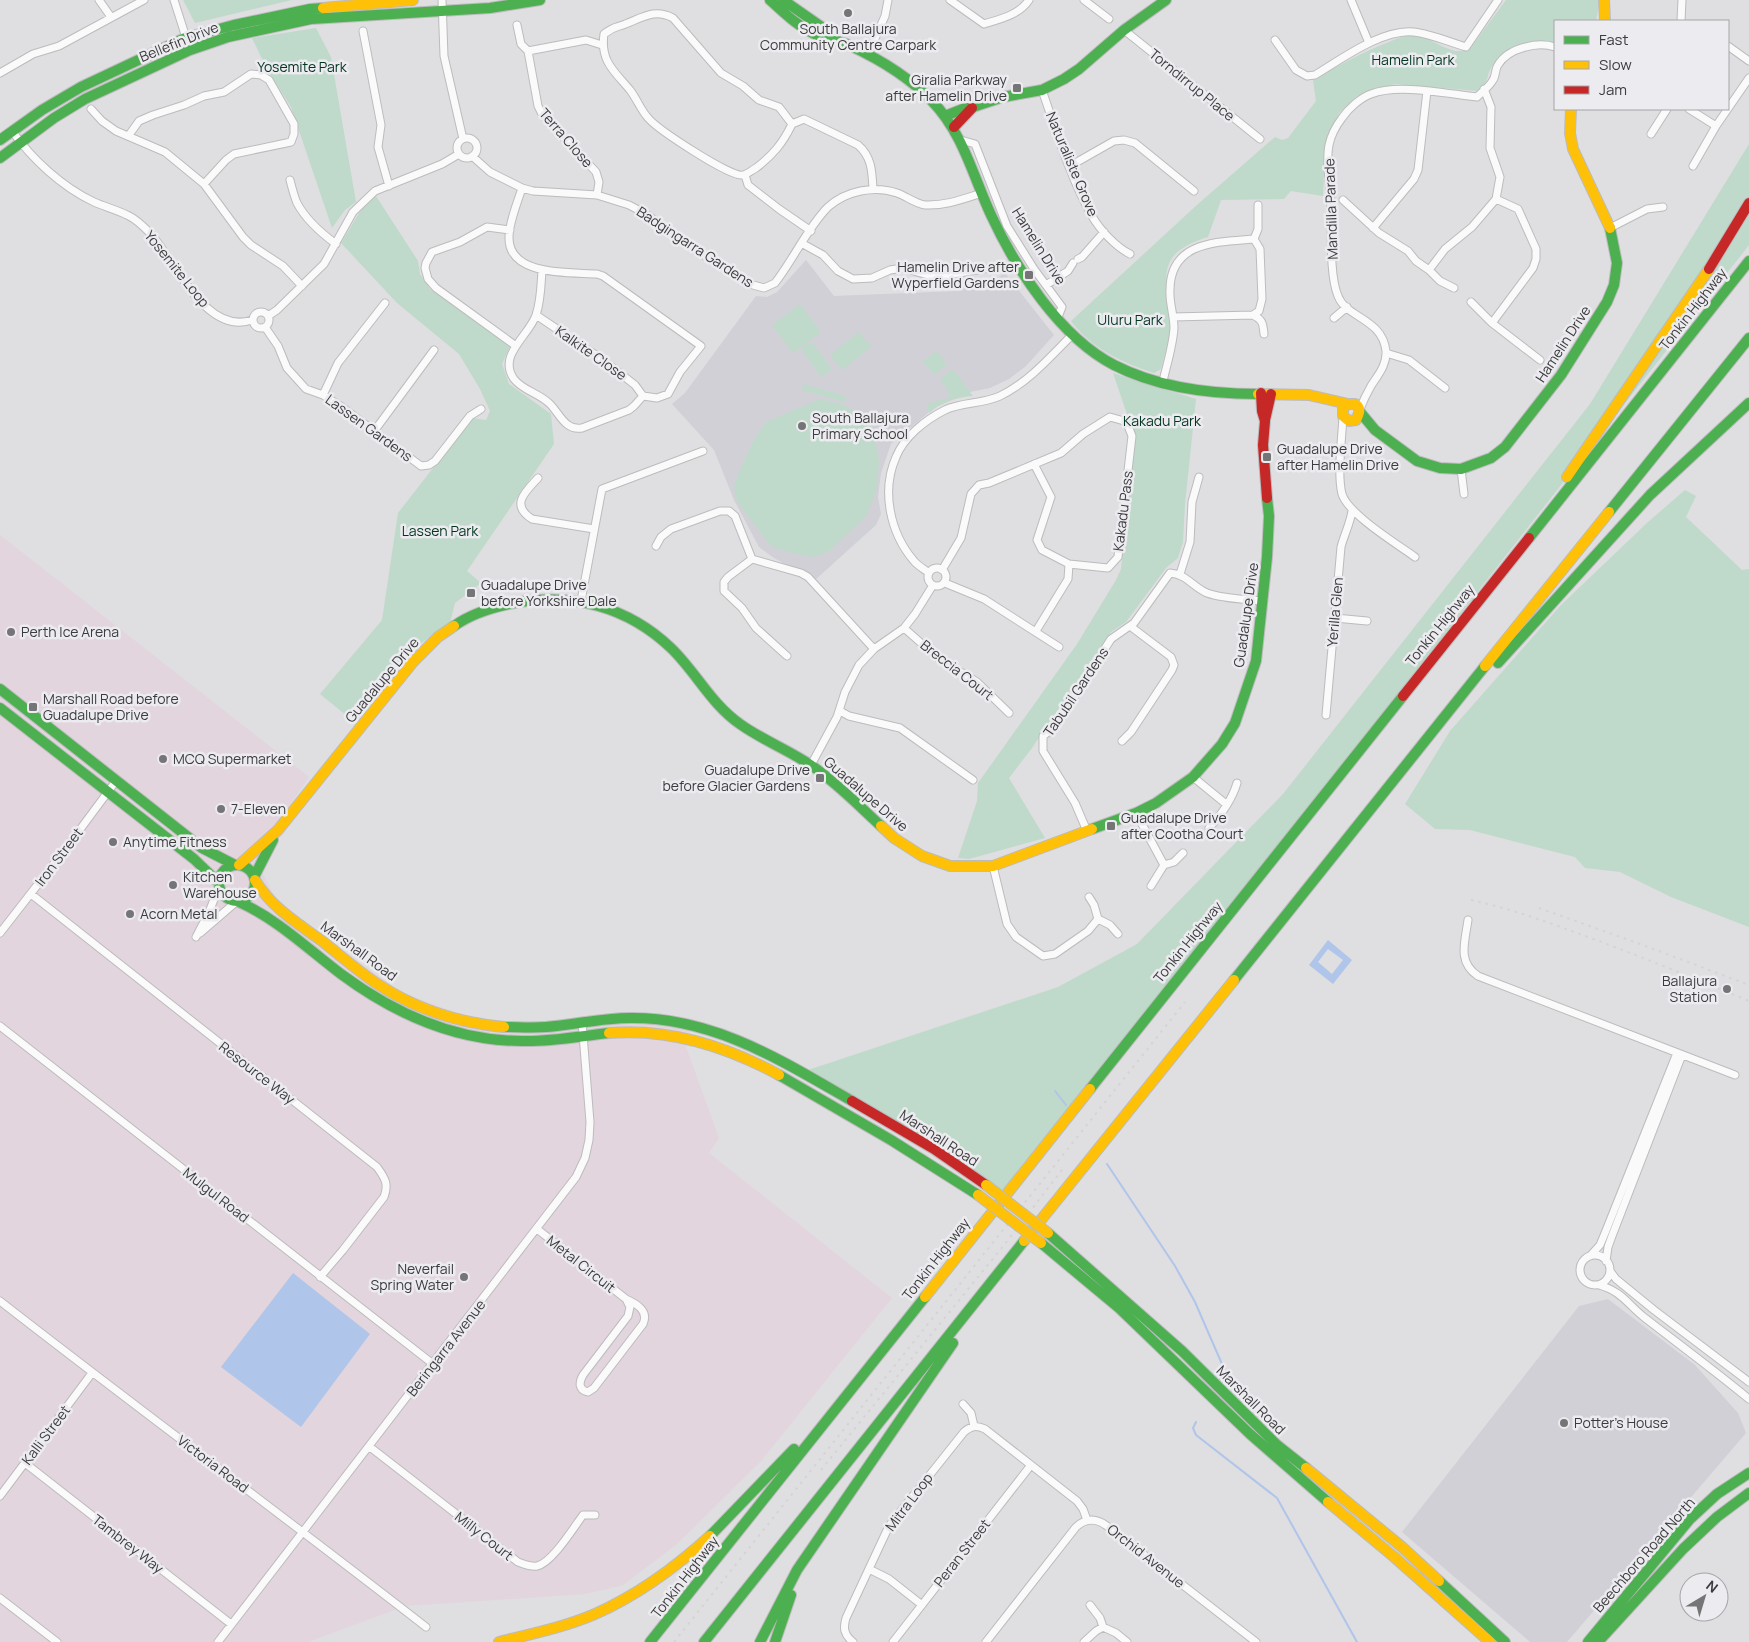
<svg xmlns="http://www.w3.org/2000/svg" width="1749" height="1642" font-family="Manrope,sans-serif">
	<rect width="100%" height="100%" fill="#dfdee1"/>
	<path fill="#d1d0d6" d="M806 260 834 296 957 291 968 286 969 279 990 282 1005 273 1054 335 1026 366 1009 379 990 388 970 392 934 408 891 444 881 473 878 497 881 514 876 525 815 580 774 558 759 547 734 500 714 450 672 404 685 393 756 296 767 297 777 292Z
		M1608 1299 1695 1365 1738 1413 1746 1433 1567 1642H1530L1402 1532 1579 1306Z"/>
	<path fill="#e2d5dd" d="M0 535 309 777 290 805 299 813 271 850 262 872 276 899 339 948 403 993 459 1014 483 1020 527 1022 552 1021 580 1017 648 1013 692 1020 686 1047 719 1138 709 1153 892 1298 761 1461 677 1544 623 1585 585 1594 405 1606 308 1642H0Z"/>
	<path fill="#bfdacb" d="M183 0H292L195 23Z
		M1506 0H1598L1599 5 1596 21H1555V43C1530 38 1504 44 1491 68 1485 79 1490 81 1478 91L1395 84 1357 96 1339 113 1332 127 1325 148 1323 196 1291 191 1284 199 1221 200 1208 237C1150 255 1169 280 1170 327 1170 340 1164 356 1161 369L1154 373C1123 363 1091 348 1071 321L1198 204 1275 137 1282 140 1288 138 1316 101 1313 80C1338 66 1362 52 1389 42 1396 39 1403 35 1411 35 1432 34 1451 61 1471 47Z
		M316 28 331 57 356 202 345 210 332 228 291 107 268 71 252 38Z
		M1749 144V245L1002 1199 802 1072 1058 987 1137 944 1283 794 1590 404Z
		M376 196 418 261 420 274 430 289 510 346 502 364 509 384 551 414 554 444 467 571 481 583 455 603 450 623 407 653 352 720 320 694 382 620 398 513 472 418 486 420 490 411 480 389 459 354 397 303 341 243 361 210Z
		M800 304 821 332 793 353 772 325Z
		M859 332 871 347 842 370 830 355Z
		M812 342 832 369 821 377 801 349Z
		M937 351 947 365 934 375 923 361Z
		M953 369 973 396C959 397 939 402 930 413L926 406 930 403 951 397 946 390 947 388 940 379Z
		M1113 373 1196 399 1185 504 1183 542 1178 558 1166 568 1126 622 1111 632 1032 748 1009 778 1045 838 969 859 958 858 977 801 978 783 1077 644 1116 580 1121 569 1135 438Z
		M803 384 846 396 845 402 802 390Z
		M820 399 844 405 867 422 877 447 879 463 876 491 866 516 828 552 812 557 788 552 771 546 738 503 734 489 738 474 755 438 766 422Z
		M1685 490 1696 496 1686 517 1742 570 1749 569V927L1671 897 1620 872 1585 868 1575 857 1470 830 1435 829 1405 804 1450 731 1560 606 1648 522Z"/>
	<path fill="#afc5e9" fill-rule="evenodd" d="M1328 940 1352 960 1333 984 1309 965ZM1328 949 1343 960 1332 974 1318 962Z
		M293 1273 370 1334 301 1427 221 1367Z"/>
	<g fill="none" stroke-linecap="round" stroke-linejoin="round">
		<path stroke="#afc5e9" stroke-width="2" d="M1055 1091 1066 1105
			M1107 1164 1175 1266 1195 1302 1225 1371 1218 1382
			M1196 1422 1193 1428 1196 1435 1277 1498 1357 1642"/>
		<g stroke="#bcbbbd" stroke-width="9">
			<path id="street" d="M99 0 111 17
				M174 0 190 50
				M442 0 444 56 463 139
				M950 0 984 24C1000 19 1019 15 1029 0
				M1084 0 1109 19
				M1351 0 1369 43
				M1681 21 1682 0
				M517 25 521 44 528 51
				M1124 30 1260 139
				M363 31 381 125 378 147 389 186
				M1275 40 1296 70 1307 76 1315 75C1340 60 1383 28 1414 32 1431 34 1449 42 1466 47L1498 0
				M1728 46 1749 61
				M868 54 885 16 888 0
				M0 73 33 54 59 46 144 0
				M1042 90C1056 130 1071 180 1092 216 1100 230 1116 247 1130 254
				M91 109 102 121 116 131 165 152 204 184 243 237 251 245 283 266 302 286
				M1689 109 1716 126
				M792 124C783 143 773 155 756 168 752 170 748 174 743 175 731 178 659 130 649 119 641 111 637 99 630 90 614 71 600 61 604 34 615 25 617 28 628 23 645 16 656 9 673 18L721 73 743 86 759 100 779 107 792 124 804 119 858 145C872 157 872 172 873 189
				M12 131C32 159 62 187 94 202 105 207 118 210 129 216 136 219 144 227 150 233 175 260 205 336 252 320
				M1651 134 1667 109
				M129 135 139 121 153 115 184 105 204 96 224 92 251 74 261 75 269 80 294 124V134L291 142 234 154 226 160 204 184
				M457 148a10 10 0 1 1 20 0a10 10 0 1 1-20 0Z
				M961 140 975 144 1007 226 1034 269 1062 307 1058 317
				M472 156 490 172 522 188 533 191 597 195 629 205 646 214 695 250 753 285 764 288 775 283C793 260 808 227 828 207 846 191 874 185 897 193 906 196 916 204 925 205 945 206 963 199 982 193
				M1070 166 1114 141 1124 140 1135 143 1194 191
				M1693 166 1716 126 1749 78
				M745 175 748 185 779 209 811 231
				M290 180C292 188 294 196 297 203 306 220 321 233 336 244
				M522 188C517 204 509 222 509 237 508 277 571 272 597 274L603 276 701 346 680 372 668 394 657 398 643 396 634 406 629 410 582 428C566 431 560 415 551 405 540 393 523 391 514 379 497 355 529 336 536 315 541 301 541 284 542 270
				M597 195 599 182 596 172 542 114 538 106 528 51 586 40 602 45
				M1343 200 1379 233 1408 251 1416 261 1429 270 1440 281 1454 288
				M1373 228 1414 179 1418 170 1427 91
				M1610 228 1647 209 1663 207
				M510 230 487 227 460 242 432 252 426 263 425 268 428 279 436 288 516 346
				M1254 239 1258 229V205
				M803 244 823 255 838 271 853 279 872 278 890 270 903 268 935 277 989 268
				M1078 259 1082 257 1104 232
				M1429 270 1445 249 1472 227 1496 199 1500 177 1490 148 1491 107 1484 89
				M1046 285 1068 271 1073 263
				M1471 302 1492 323 1540 360
				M253 320a8 8 0 1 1 16 0a8 8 0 1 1-16 0Z
				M536 315 603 360 635 385 643 396
				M1253 315C1263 320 1263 324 1264 334
				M268 316 277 310 324 264 353 212 375 191 442 164 459 154
				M1334 318 1347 307
				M1492 323 1533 268 1536 259V249L1518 209 1496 199
				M265 327 278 346 287 368 306 389 323 395 342 407 421 466 429 465 435 461 470 416 481 409
				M1386 353 1409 360 1445 388
				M1163 381C1167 364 1173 345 1174 328 1174 315 1169 302 1170 290 1170 241 1218 242 1254 239L1260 249 1262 299 1259 311 1253 315 1173 317
				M323 395 338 363 385 303
				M1360 409C1363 401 1367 393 1371 386 1378 375 1387 365 1386 351 1382 318 1346 318 1338 296 1329 275 1332 230 1331 206 1331 186 1325 164 1329 145 1331 135 1336 126 1342 118 1348 109 1360 98 1371 94 1398 83 1448 94 1477 97 1482 92 1490 86 1493 80 1496 76 1495 69 1498 65 1508 48 1538 41 1555 47
				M1343 416C1342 438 1337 474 1342 494 1348 514 1397 544 1415 557
				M375 430 434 350
				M1034 464 1051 497 1037 540 1042 550 1069 564 1068 579 1036 631
				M1461 469 1464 494
				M538 478C525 492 510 505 532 519L594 529
				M656 546 661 537 671 529 720 511H729L735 516 752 559 801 573 808 577 874 649
				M752 559 728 577 724 582V591L742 608 756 628 787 656
				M928 577a9 9 0 1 1 18 0a9 9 0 1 1-18 0Z
				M942 570 961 538 971 494 979 485 989 483 1061 453 1083 434 1110 417 1124 421 1128 426 1132 436 1118 557 1108 568 1069 564
				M929 573C924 569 918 566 914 561 890 533 881 491 896 457 904 437 925 420 945 410 961 402 983 404 1000 396 1029 382 1051 356 1073 334
				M1180 574 1190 542 1192 502 1199 477
				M945 583 984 599 1059 647
				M581 601 602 489 703 451
				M1335 618 1367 621
				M904 628 938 658 977 682 1009 713
				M840 711 849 716 900 728 973 780
				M1326 715 1341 547C1344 535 1350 524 1352 511
				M1122 741 1131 732 1172 670 1174 665 1171 657 1130 626
				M811 765 837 717 845 692 859 665 874 649 904 628 915 614 933 585
				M1193 777 1226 804
				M1136 813 1164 865
				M1209 828C1221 815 1232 800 1237 783
				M1087 831 1075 803 1043 751V736L1054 728 1111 639 1134 623 1170 573C1186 574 1193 587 1207 593 1224 599 1244 599 1262 601
				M993 866 1007 924 1016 937 1043 956 1055 954 1088 931 1098 919
				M1151 886 1164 865 1174 862 1183 853
				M31 894 377 1167C385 1178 389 1184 384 1197L343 1250 320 1277
				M1089 897 1094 905 1098 919 1110 925 1118 934
				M1468 920C1465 942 1457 962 1478 976L1735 1075
				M0 933 70 843 116 781
				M200 933 236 902
				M196 937 209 912 219 887
				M0 1026 433 1364
				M537 1229 626 1299C637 1304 649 1311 643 1324L594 1388 588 1392C578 1390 579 1382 583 1375L628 1316 630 1307 626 1299
				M1580 1270a15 15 0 1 1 30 0a15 15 0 1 1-30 0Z
				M1590 1256 1600 1245 1605 1233 1677 1053
				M1606 1261 1608 1247 1612 1236 1682 1055
				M1610 1271 1616 1279 1654 1310 1749 1382
				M1599 1285C1623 1292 1627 1304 1645 1318 1680 1345 1715 1371 1749 1399
				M0 1301C141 1411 285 1517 426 1627
				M963 1404 971 1413 974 1426
				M370 1447 518 1562C524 1564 530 1567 537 1566 552 1563 574 1527 583 1515H595
				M25 1463 231 1624
				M0 1496 92 1373
				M869 1569 889 1579 922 1605
				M0 1598 57 1642
				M1090 1605 1100 1618 1103 1627
				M218 1642 576 1177 585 1158 589 1140 590 1122 582 1022
				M853 1642C844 1635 843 1628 846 1618L889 1526 964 1432C971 1426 976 1425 985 1429L1077 1501 1083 1509 1087 1520
				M893 1642 1031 1465
				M986 1642 1076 1527C1086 1518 1096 1518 1107 1526L1256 1642
				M1084 1642 1096 1631 1103 1627 1116 1633 1127 1642"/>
		</g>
		<g stroke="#bcbbbd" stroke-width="12">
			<path id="fast" d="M770 0C785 14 803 31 822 37 832 40 841 41 851 46 881 60 909 77 932 101 963 133 973 176 991 215 1016 269 1060 337 1114 365 1157 387 1210 394 1258 394
				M783 0 826 30 835 39
				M945 116 968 107H973L1003 97 1042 90 1064 79 1079 69 1124 30 1166 0
				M0 140 42 110 81 87 185 38 234 25 310 9 323 8
				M0 158 54 118 85 99 190 50 228 37 311 19 490 8 540 0
				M1360 412 1375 430 1417 461 1440 468 1461 469 1491 458 1505 447 1561 375 1607 302 1614 285 1617 263 1610 228
				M1609 512 1749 338
				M1529 538 1749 261
				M454 626C472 613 493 607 514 603 573 592 628 607 671 648 696 672 711 704 740 724 762 740 789 750 812 766 837 783 858 805 881 826
				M1498 663 1650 495 1749 403
				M0 689 202 848 235 865
				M0 708 194 859 219 883
				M1092 829 1136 813 1156 803 1193 777 1222 744 1235 723 1256 661 1267 557 1269 516 1267 498
				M219 883a18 18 0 1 1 36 0a18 18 0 1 1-36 0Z
				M254 877 273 840
				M239 902C277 919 308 949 341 974 395 1014 454 1041 522 1041 551 1042 580 1036 609 1033
				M1234 980 1485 666
				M504 1027C518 1027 532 1028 546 1027 574 1025 601 1018 630 1018 714 1017 782 1061 852 1101
				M779 1075 891 1140 978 1195
				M1090 1089 1403 696
				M1048 1233 1182 1351 1277 1445 1306 1468
				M1041 1243 1119 1308 1250 1434 1328 1502
				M710 1536 794 1449
				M1439 1581 1505 1642
				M650 1642 925 1297
				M704 1642 1024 1241
				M760 1642 797 1570 953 1343
				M775 1642 791 1595
				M1588 1642 1690 1519 1717 1494 1749 1473
				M1598 1642 1683 1549 1717 1517 1749 1493"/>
		</g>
		<g stroke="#bcbbbd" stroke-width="12">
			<path id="slow" d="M1604 0 1605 21
				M323 8 413 0
				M1571 109 1570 133 1573 149 1610 228
				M1258 394 1309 395 1348 404H1355C1362 408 1359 414 1356 420L1349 421 1343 416V408L1348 404
				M1567 477 1709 269
				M1485 666 1609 512
				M881 826 894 838 922 856 950 866H993L1092 829
				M239 865 278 830 413 662 438 637 454 626
				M255 880C271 907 297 923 322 941 341 956 359 972 379 985 416 1009 460 1023 504 1027
				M609 1033C670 1028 726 1046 779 1075
				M1024 1241 1234 980
				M925 1297 1090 1089
				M1306 1468 1402 1547 1439 1581
				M1328 1502 1393 1556 1490 1642
				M499 1642C531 1634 565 1627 595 1614 638 1595 676 1567 710 1536"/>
		</g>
		<g stroke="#bcbbbd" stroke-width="12">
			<path id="jam" d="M954 127 972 108
				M1709 269 1749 203
				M1261 393 1262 411 1265 421 1263 445 1267 498
				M1265 420 1271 394
				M1403 696 1529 538
				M852 1101 934 1149 986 1185"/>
		</g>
		<use href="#street" stroke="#fafafa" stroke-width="7"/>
		<use href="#fast" stroke="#4caf50" stroke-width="10"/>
		<use href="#slow" stroke="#ffc107" stroke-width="10"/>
		<use href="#jam" stroke="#c62828" stroke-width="10"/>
		<path stroke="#d4d4d4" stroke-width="2" stroke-dasharray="2.5 5" stroke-linecap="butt" d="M1471 900C1512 909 1550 923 1588 937 1642 957 1696 979 1749 1001
			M1539 908 1643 945 1749 985
			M821 1470 1004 1245 1065 1166
			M674 1642 1185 1002"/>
		<g stroke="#bcbbbd" stroke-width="12" stroke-linecap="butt">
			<path id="slow-bridge" d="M986 1185 1048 1233
				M978 1195 1041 1243"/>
		</g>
		<use href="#slow-bridge" stroke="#ffc107" stroke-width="10"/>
	</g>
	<g fill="#757577" stroke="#ecebef" stroke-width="2">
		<circle cx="848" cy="13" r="5"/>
		<rect x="1012" y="83" width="10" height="10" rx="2.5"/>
		<rect x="1024" y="270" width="10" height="10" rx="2.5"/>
		<circle cx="802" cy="426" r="5"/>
		<rect x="1262" y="452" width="10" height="10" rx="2.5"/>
		<rect x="466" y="588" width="10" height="10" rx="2.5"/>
		<circle cx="11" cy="632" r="5"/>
		<rect x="28" y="702" width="10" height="10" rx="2.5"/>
		<circle cx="163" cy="759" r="5"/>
		<rect x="815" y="773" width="10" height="10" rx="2.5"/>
		<circle cx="221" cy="809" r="5"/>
		<rect x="1106" y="821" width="10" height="10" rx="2.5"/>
		<circle cx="113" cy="842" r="5"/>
		<circle cx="173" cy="885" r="5"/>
		<circle cx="130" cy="914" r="5"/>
		<circle cx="1727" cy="989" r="5"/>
		<circle cx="464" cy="1277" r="5"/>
		<circle cx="1564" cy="1423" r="5"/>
	</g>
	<g text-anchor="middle" stroke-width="5" stroke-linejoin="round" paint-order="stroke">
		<g font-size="14" fill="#3c3c3e" stroke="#ecebef" text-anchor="start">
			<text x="848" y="34" text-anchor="middle">South Ballajura<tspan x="848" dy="16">Community Centre Carpark</tspan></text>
			<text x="1007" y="85" text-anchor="end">Giralia Parkway<tspan x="1007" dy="16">after Hamelin Drive</tspan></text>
			<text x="1019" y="272" text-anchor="end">Hamelin Drive after<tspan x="1019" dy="16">Wyperfield Gardens</tspan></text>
			<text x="812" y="423">South Ballajura<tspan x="812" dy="16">Primary School</tspan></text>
			<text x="1277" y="454">Guadalupe Drive<tspan x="1277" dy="16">after Hamelin Drive</tspan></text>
			<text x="481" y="590">Guadalupe Drive<tspan x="481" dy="16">before Yorkshire Dale</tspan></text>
			<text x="21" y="637">Perth Ice Arena</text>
			<text x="43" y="704">Marshall Road before<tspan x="43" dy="16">Guadalupe Drive</tspan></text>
			<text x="173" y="764">MCQ Supermarket</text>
			<text x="810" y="775" text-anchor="end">Guadalupe Drive<tspan x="810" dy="16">before Glacier Gardens</tspan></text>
			<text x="231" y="814">7-Eleven</text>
			<text x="1121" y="823">Guadalupe Drive<tspan x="1121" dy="16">after Cootha Court</tspan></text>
			<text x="123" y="847">Anytime Fitness</text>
			<text x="183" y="882">Kitchen<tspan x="183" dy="16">Warehouse</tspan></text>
			<text x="140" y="919">Acorn Metal</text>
			<text x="1717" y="986" text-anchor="end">Ballajura<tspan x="1717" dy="16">Station</tspan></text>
			<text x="454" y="1274" text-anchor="end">Neverfail<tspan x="454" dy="16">Spring Water</tspan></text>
			<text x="1574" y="1428">Potter's House</text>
		</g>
		<g font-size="14" fill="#3c3c3e" stroke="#ecebef">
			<text transform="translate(179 42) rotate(-22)" y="5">Bellefin Drive</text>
			<text transform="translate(1192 85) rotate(39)" y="5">Torndirrup Place</text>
			<text transform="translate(566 138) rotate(49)" y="5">Terra Close</text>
			<text transform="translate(1072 164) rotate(67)" y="5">Naturaliste Grove</text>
			<text transform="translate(1331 209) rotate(-92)" y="5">Mandilla Parade</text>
			<text transform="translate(1039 246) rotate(58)" y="5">Hamelin Drive</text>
			<text transform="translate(695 247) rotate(33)" y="5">Badgingarra Gardens</text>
			<text transform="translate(177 269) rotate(51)" y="5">Yosemite Loop</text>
			<text transform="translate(1693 309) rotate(-52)" y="5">Tonkin Highway</text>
			<text transform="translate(1563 344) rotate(-57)" y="5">Hamelin Drive</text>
			<text transform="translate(591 353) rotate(35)" y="5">Kalkite Close</text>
			<text transform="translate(369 428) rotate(36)" y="5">Lassen Gardens</text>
			<text transform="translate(1123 511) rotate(-83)" y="5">Kakadu Pass</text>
			<text transform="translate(1335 612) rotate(-85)" y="5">Yerilla Glen</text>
			<text transform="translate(1246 615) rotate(-82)" y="5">Guadalupe Drive</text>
			<text transform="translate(1440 625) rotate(-51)" y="5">Tonkin Highway</text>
			<text transform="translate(957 670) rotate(38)" y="5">Breccia Court</text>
			<text transform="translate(382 680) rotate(-50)" y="5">Guadalupe Drive</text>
			<text transform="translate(1076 692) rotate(-56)" y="5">Tabubil Gardens</text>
			<text transform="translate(866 794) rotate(41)" y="5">Guadalupe Drive</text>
			<text transform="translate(59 857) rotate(-53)" y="5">Iron Street</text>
			<text transform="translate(1188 942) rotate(-51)" y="5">Tonkin Highway</text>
			<text transform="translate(359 951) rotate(36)" y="5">Marshall Road</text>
			<text transform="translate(257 1073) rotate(38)" y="5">Resource Way</text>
			<text transform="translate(939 1138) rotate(33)" y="5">Marshall Road</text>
			<text transform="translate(216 1195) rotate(38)" y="5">Mulgul Road</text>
			<text transform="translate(936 1259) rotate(-52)" y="5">Tonkin Highway</text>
			<text transform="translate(581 1264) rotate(38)" y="5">Metal Circuit</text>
			<text transform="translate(446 1348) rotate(-52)" y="5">Beringarra Avenue</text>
			<text transform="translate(1251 1400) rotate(45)" y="5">Marshall Road</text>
			<text transform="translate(46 1435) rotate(-53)" y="5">Kalli Street</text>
			<text transform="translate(213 1464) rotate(37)" y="5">Victoria Road</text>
			<text transform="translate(909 1502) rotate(-53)" y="5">Mitra Loop</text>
			<text transform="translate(484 1536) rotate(38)" y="5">Milly Court</text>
			<text transform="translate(128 1544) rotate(38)" y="5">Tambrey Way</text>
			<text transform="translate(962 1553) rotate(-52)" y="5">Peran Street</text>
			<text transform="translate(1644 1555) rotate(-49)" y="5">Beechboro Road North</text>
			<text transform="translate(1146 1556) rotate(38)" y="5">Orchid Avenue</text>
			<text transform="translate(685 1577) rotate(-52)" y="5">Tonkin Highway</text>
		</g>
		<g font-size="14" fill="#02351f" stroke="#ecebef">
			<text x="1413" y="65">Hamelin Park</text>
			<text x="302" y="72">Yosemite Park</text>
			<text x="1130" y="325">Uluru Park</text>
			<text x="1162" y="426">Kakadu Park</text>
			<text x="440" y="536">Lassen Park</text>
		</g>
	</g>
	<rect x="1554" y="20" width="175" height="90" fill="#ecebef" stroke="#a6a5a8"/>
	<rect x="1564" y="36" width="25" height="8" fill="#4caf50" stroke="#a6a5a8"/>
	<text x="1599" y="45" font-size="15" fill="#3c3c3e">Fast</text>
	<rect x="1564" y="61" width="25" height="8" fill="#ffc107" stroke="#a6a5a8"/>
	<text x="1599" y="70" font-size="15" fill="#3c3c3e">Slow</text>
	<rect x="1564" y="86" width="25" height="8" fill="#c62828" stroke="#a6a5a8"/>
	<text x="1599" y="95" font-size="15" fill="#3c3c3e">Jam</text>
	<g transform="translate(1704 1597) rotate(38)"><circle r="24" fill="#ecebef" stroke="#a6a5a8"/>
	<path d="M0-4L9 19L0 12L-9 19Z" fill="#757577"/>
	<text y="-8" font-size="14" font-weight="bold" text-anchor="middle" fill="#3c3c3e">N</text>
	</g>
</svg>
